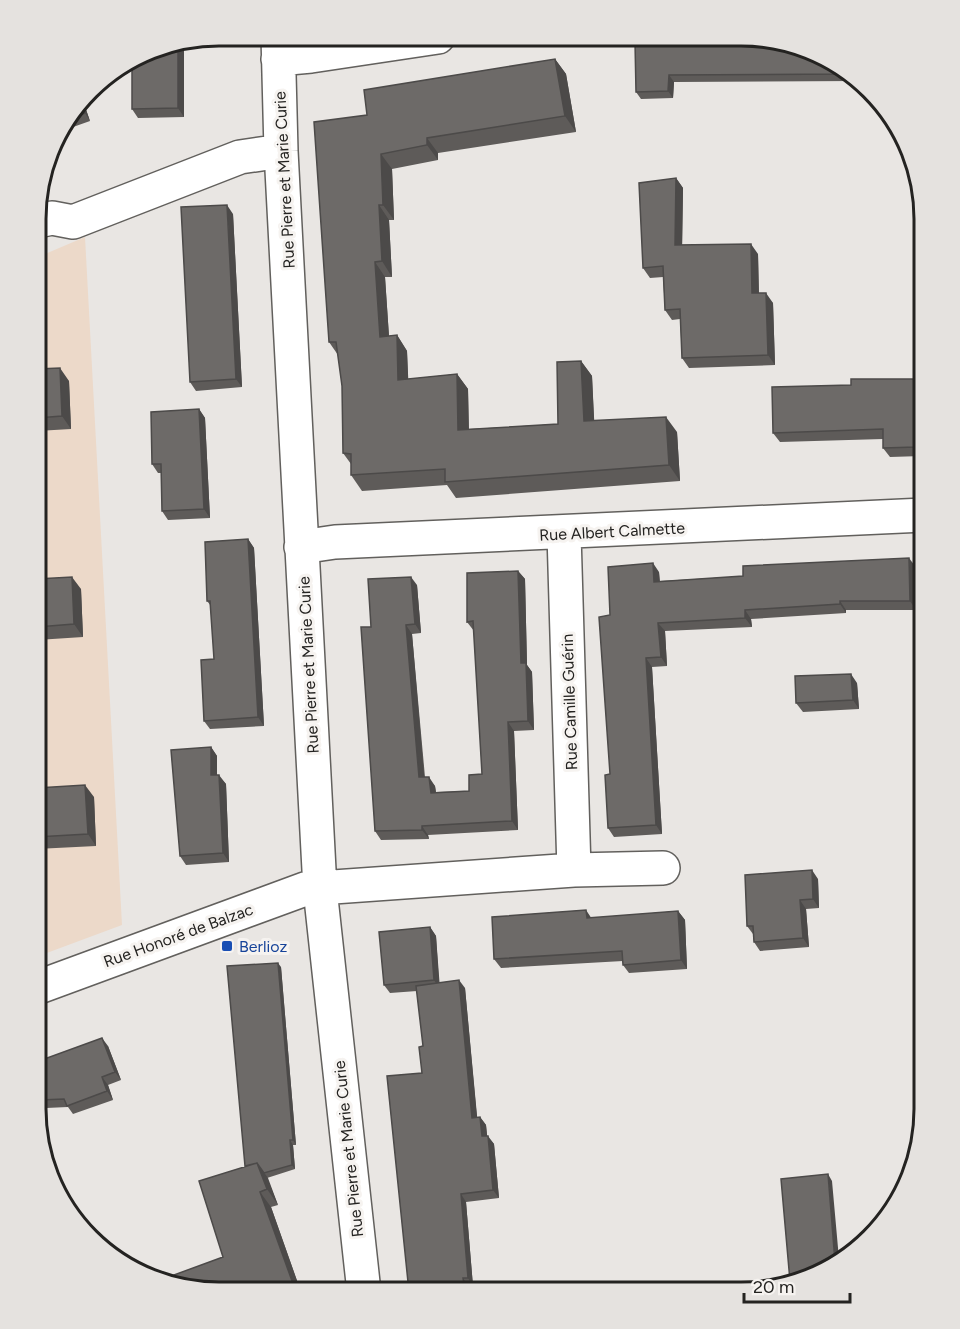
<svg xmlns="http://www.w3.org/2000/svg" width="960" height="1329" font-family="Figtree,sans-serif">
	<rect width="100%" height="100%" fill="#e9e6e3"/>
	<path fill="#ecd9c9" d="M85 237 122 925 36 957 38 257Z"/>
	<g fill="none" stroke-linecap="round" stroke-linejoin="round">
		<g stroke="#62605d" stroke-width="36">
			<path id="minor" d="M278 36 281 151 320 889 364 1292
				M278 59 311 56 438 37
				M38 221 52 218 73 222 240 157 281 151
				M564 534 574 870
				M301 547 335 542 924 515
				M36 988 305 889 574 870 663 868"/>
		</g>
		<use href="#minor" stroke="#fff" stroke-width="33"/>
	</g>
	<path fill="#5e5b59" d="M184 42V117L138 118 132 109 160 46Z
		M635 43 852 74 857 81 674 82 673 98 641 99 636 92Z
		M555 59 566 74 576 132 438 153V160L392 169 394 220H389L392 277H385L389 336 397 335 407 351 408 379 457 374 468 389 469 429 558 424 581 361 592 376 594 421 677 432 680 481 456 498 447 485 362 491 351 475V464L343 453 342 386 338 355 329 342 367 115Z
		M83 101 90 121 59 132 60 128Z
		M676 178 683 188 682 245 758 254 759 293 773 303 775 365 689 368 682 358 680 319 672 320 665 310 663 277 650 278 643 268Z
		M233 214 242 387 196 391 190 382Z
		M37 369 69 381 71 429 37 431Z
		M915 379 921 388 922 456 890 457 883 448V439L780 442 773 433 851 385Z
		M199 409 205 418 210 518 168 520 162 511 161 473H158L152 464Z
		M248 539 254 548 264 726 210 729 204 721 214 659 211 606 207 601Z
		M915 566 916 610H846V613L751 619 752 627 665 631 667 666 652 667 662 834 614 837 608 828 610 774V615L659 572 660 581Z
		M518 571 525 579 527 665 532 672 534 730 514 731 518 830 428 835 429 839 381 840 375 831 371 627 417 585 421 633 412 634 425 777 435 786 436 792 469 791 482 774 474 631 467 622Z
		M37 579 81 589 83 637 37 640Z
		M857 683 859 709 803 712 796 703Z
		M211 747 217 756V775L226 784 229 862 186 865 180 856Z
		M37 788 94 797 96 846 36 849Z
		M818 879 819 908 806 909 809 947 760 951 754 942 753 934 747 926Z
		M678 911 685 920 687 969 629 973 623 965V961L501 968 494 959 591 918Z
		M430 927 436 936 439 983 465 988 477 1118 480 1117 486 1125 487 1136 494 1144 499 1198 466 1202 473 1286 468 1287 469 1292H409L423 1046 417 991 390 993 384 985Z
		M281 967 296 1145H293L295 1169 267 1178 278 1205 271 1207 301 1292 196 1291 223 1257 245 1166Z
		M108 1046 121 1080 108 1085 113 1100 73 1114 68 1107 46 1108 37 1112 36 1062Z"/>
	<path fill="#4c4a49" d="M184 42V117L178 108V43Z
		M555 59 566 74 576 132 565 116Z
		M669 75 674 82 673 98 668 91Z
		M83 101 90 121 85 113 81 103Z
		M427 138 438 153V160L427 145Z
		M381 154 392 169 394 220 383 205Z
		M676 178 683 188 682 255 675 245Z
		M227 205 233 214 242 387 236 379Z
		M379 205 389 220 392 277 382 261Z
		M751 244 758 254 759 303 752 293Z
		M375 262 385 277 390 352 380 337Z
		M766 293 773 303 775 365 768 355Z
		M397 335 407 351 409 396 398 380Z
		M581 361 592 376 595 437 584 421Z
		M60 368 69 381 71 429 62 416Z
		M457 374 468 389 469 445 458 430Z
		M915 379 921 388 922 456 916 447Z
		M199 409 205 418 210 518 204 509Z
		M666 417 677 432 680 481 669 465Z
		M248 539 254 548 264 726 258 717Z
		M909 558 915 566 916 610 910 601Z
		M653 563 659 572 660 591 654 582Z
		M518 571 525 579 527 665 532 672 534 730 528 721 521 663Z
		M72 577 81 589 83 637 74 624Z
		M411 577 417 585 421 633 415 624Z
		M840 601 846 610V613L840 604Z
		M745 610 751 619 752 627 745 618Z
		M658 623 665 631 667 666 661 657Z
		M406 625 412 634 425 786 419 777Z
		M646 658 652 667 662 834 656 825Z
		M851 674 857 683 859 709 853 700Z
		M508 722 514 731 518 830 512 821Z
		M211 747 217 756V784L211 775Z
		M219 775 226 784 229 862 223 853Z
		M429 777 435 786 437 801 431 793Z
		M85 785 94 797 96 846 88 834Z
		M422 826 428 835 429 839 422 830Z
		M812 870 818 879 819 908 813 899Z
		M800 900 806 909 809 947 803 938Z
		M586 910 592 919 587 918Z
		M678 911 685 920 687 969 681 960Z
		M430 927 436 936 440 989 434 980Z
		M278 963 281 967 296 1145 293 1140Z
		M459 980 465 988 478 1126 472 1118Z
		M102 1038 108 1046 121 1080 115 1072Z
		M102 1077 108 1085 113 1100 107 1091Z
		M480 1117 486 1125 488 1144 482 1136Z
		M488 1136 494 1144 499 1198 493 1190Z
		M290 1140 293 1145 295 1169 292 1165Z
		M257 1163 268 1178 278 1205 267 1189Z
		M828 1174 832 1181 839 1259 835 1262Z
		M260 1192 271 1207 301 1292H296Z
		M461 1194 466 1202 473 1286 468 1278Z
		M463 1278 468 1287 469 1292H465Z"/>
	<path fill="#6d6a68" stroke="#4c4a49" stroke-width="1.5" d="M768 39 851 74 669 75 668 91 636 92 635 43Z
		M178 43V108L132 109V63L160 46Z
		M555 59 565 116 427 138V145L381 154 383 205H379L382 261 375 262 380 337 397 335 398 380 457 374 458 430 558 424 557 362 581 361 584 421 666 417 669 465 445 482V469L351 475V454L343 453 342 386 336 342H329L314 122 367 115 364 90Z
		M81 103 85 113 67 120Z
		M676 178 675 245 751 244 752 293H766L768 355 682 358 680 309 665 310 663 266 643 268 639 183Z
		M227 205 236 379 190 382 181 207Z
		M60 368 62 416 37 418V369Z
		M851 379H915L916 447 883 448V429L773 433 772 387 851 385Z
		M199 409 204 509 162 511 161 464H152L151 412Z
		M248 539 258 717 204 721 201 660 214 659 210 601H207L205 542Z
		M909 558 910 601H840V604L745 610V618L658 623 661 657 646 658 656 825 608 828 605 775 610 774 599 617 610 615 608 567 653 563 654 582 743 576V566Z
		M518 571 521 663H526L528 721 508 722 512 821 422 826V830L375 831 361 627H371L368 579 411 577 415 624 406 625 419 777H429L431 793 469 791V775L482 774 473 621 467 622V573Z
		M72 577 74 624 37 627V579Z
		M851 674 853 700 796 703 795 676Z
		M211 747V775H219L223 853 180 856 171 750Z
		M85 785 88 834 36 837 37 788Z
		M812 870 813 899 800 900 803 938 754 942 753 926H747L745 875Z
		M586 910 587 918 678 911 681 960 623 965 622 951 494 959 492 917Z
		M430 927 434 980 384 985 379 932Z
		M278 963 293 1140H290L292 1165 264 1173 257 1163 245 1166 227 966Z
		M459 980 472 1118 480 1117 482 1136H488L493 1190 461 1194 468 1278H463L465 1292H409L387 1076 422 1073 419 1047 423 1046 416 986Z
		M102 1038 115 1072 102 1077 107 1091 67 1106 64 1099 40 1100 36 1102V1062Z
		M257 1163 267 1189 260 1192 296 1292 196 1291 163 1279 223 1257 199 1181Z
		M828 1174 835 1262 821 1274 790 1281 781 1179Z"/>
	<rect fill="#1a4fb4" stroke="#f6f3f0" stroke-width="2" x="221" y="940" width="12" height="12" rx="3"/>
	<g text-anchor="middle" stroke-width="6" stroke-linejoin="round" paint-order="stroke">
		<g font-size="16" fill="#242321" stroke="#f6f3f0">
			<text transform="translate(284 180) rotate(-93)" y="6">Rue Pierre et Marie Curie</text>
			<text transform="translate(612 531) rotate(-3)" y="6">Rue Albert Calmette</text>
			<text transform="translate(308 665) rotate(-93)" y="6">Rue Pierre et Marie Curie</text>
			<text transform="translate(569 702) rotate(-92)" y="6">Rue Camille Guérin</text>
			<text transform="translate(178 935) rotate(-20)" y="6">Rue Honoré de Balzac</text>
			<text transform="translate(348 1149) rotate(-96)" y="6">Rue Pierre et Marie Curie</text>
		</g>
		<g font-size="16" fill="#164399" stroke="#f6f3f0" text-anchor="start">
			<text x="239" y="952">Berlioz</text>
		</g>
	</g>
	<path d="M0 0H960V1329H0ZM219 46H741A173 173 0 0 1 914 219V1109A173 173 0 0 1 741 1282H219A173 173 0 0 1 46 1109V219A173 173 0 0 1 219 46Z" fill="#e5e2df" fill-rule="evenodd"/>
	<path fill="none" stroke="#242321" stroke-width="3" d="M219 46H741A173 173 0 0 1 914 219V1109A173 173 0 0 1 741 1282H219A173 173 0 0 1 46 1109V219A173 173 0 0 1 219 46Z"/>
	<path d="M744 1293v9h106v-9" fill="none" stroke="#242321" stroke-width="3"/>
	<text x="753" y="1293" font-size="18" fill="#242321" stroke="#f6f3f0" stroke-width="4.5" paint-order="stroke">20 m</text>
</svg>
